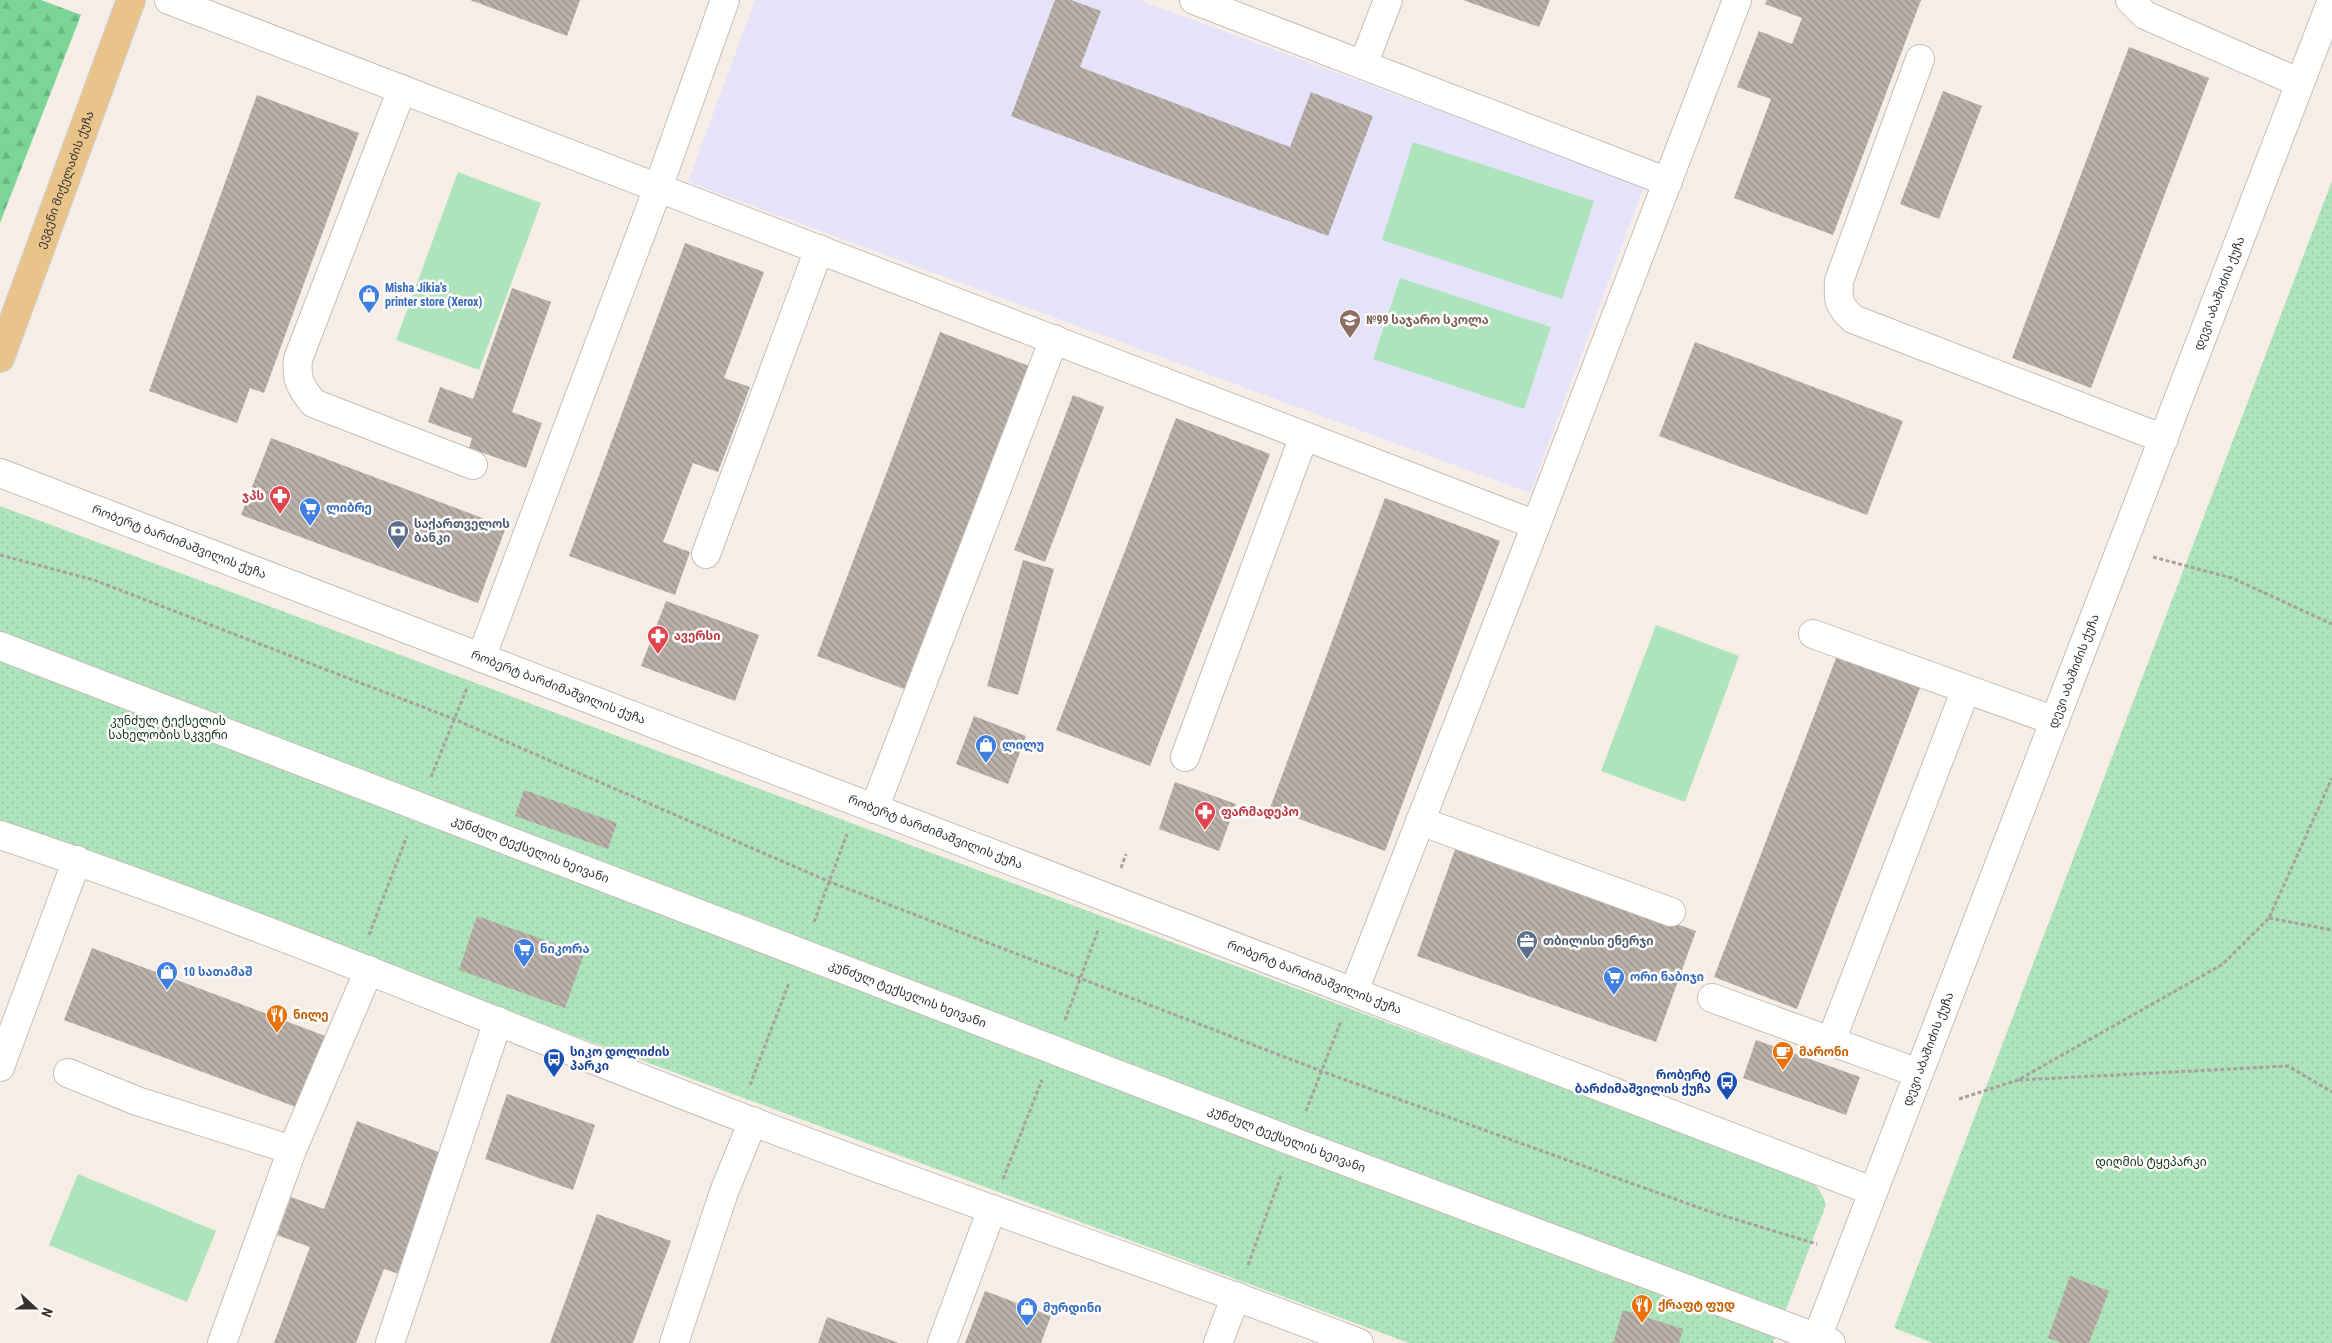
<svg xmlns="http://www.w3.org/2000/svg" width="2332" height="1343" font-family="'Roboto Condensed','Noto Sans Georgian',sans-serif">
	<defs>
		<pattern id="green-dots" width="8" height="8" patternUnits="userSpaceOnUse" patternTransform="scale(1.25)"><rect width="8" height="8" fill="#ade4bb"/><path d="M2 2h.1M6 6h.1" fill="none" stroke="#95c4a1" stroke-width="1.8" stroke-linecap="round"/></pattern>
		<pattern id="forest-firs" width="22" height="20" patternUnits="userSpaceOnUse" patternTransform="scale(1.25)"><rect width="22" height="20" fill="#7bd596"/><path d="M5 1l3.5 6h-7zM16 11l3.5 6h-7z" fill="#6bb782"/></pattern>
		<pattern id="building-back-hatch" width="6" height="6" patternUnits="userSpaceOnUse" patternTransform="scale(1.25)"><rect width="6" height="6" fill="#bab1aa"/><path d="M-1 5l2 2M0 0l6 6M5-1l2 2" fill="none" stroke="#98918b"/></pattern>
	</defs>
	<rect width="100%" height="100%" fill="#f7ede7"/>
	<path fill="#e5e3f9" d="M755 0H1139L1644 186 1530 493 688 182Z"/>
	<path fill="url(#green-dots)" d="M2332 181V1343H1933L1894 1328Z
		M0 506 1805 1178C1817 1186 1822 1191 1826 1205L1773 1343H1409L0 824Z"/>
	<path fill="url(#forest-firs)" d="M0 0H41L81 15 0 223Z"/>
	<path fill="#ade4bb" d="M1413 142 1594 201 1562 299 1382 240Z
		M458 172 541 203 479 370 396 340Z
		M1400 278 1551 327 1524 409 1373 359Z
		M1656 625 1739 656 1685 802 1601 771Z
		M78 1174 216 1231 187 1302 49 1245Z"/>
	<path fill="url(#building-back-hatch)" d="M470 0H580L567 36Z
		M1055 0H1071L1101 11 1080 67 1290 147 1311 92 1373 116 1328 236 1011 116Z
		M1463 0H1550L1539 27Z
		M1767 0H1921L1833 235 1734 198 1771 99 1737 87 1759 31 1792 44 1802 18 1765 4Z
		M2129 47 2209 78 2091 388 2012 358Z
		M1943 91 1982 106 1939 219 1900 204Z
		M257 95 359 133 264 393 250 388 237 423 149 391Z
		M685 243 764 272 724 378 750 387 718 472 693 463 663 542 690 552 675 595 569 556Z
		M512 288 551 302 512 412 542 423 526 468 469 448 472 438 428 422 440 387 473 399Z
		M940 332 1034 368 912 692 817 656Z
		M1695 342 1903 421 1867 515 1659 436Z
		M1073 395 1104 407 1045 562 1014 550Z
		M1176 418 1270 454 1150 766 1056 730Z
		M271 438 506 527 478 603 241 515Z
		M1385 498 1500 541 1385 851 1270 808Z
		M1023 560 1054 569 1018 695 987 686Z
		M666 601 759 635 735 701 641 666Z
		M1838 653 1921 685 1797 1009 1714 977Z
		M974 716 1026 736 1008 784 956 764Z
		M1175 782 1236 804 1219 851 1159 829Z
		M524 790 617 823 608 849 515 816Z
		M1457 844 1696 931 1656 1042 1417 956Z
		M477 916 584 954 565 1008 459 970Z
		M92 948 328 1037 301 1109 64 1020Z
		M1756 1040 1860 1077 1846 1115 1743 1078Z
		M507 1094 595 1125 573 1190 485 1159Z
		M357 1121 449 1156 405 1276 384 1269 356 1343H274L310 1247 277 1235 291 1197 324 1209Z
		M597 1214 671 1241 633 1343H550Z
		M2070 1276 2109 1291 2089 1343H2062L2048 1338Z
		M985 1291 1051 1316 1041 1343H965Z
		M1623 1310 1683 1329 1679 1343H1613Z
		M827 1317 899 1343H818Z"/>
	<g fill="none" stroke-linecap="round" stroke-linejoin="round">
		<g stroke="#c7beb8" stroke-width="30">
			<g id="minor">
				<path d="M169 0 1536 525 1737 0"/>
				<path d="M1194 0 1668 182"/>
				<path d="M2130 0 2145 15 2300 83"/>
				<path d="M1920 59 1839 281C1838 301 1838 305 1853 319L2164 439"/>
				<path d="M1363 65 1388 0"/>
				<path d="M402 89 298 359C296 380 300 386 313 403L473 465"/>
				<path id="s1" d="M0 473 1872 1191"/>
				<path d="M706 554 819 249"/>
				<path d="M1813 634 2055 721"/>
				<path id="s2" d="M0 646 1294 1142 1831 1343"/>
				<path d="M481 658 658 188 725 0"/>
				<path d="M1185 757 1304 436"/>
				<path d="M874 809 1054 339"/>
				<path d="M1420 821 1671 912"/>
				<path d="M0 835C256 920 504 1027 756 1123 956 1199 1159 1266 1359 1343"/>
				<path d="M1354 991 1536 525"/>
				<path d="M1712 998 1918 1073"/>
				<path d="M1831 1041 1966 689"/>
				<path d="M0 1067 77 860"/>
				<path d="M68 1073 137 1101 292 1150"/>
				<path d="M222 1343 292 1150 369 970"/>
				<path d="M390 1343 498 1021"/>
				<path d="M674 1343 724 1192 753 1121"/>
				<path d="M942 1343 992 1209"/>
				<path d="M1218 1343 1236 1296"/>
				<path id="s3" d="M1815 1343C1987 895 2160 448 2332 0"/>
			</g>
		</g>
		<g stroke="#cfcece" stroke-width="30">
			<g id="major">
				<path id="s4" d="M0 358 131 0"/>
			</g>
		</g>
		<path stroke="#a9a19d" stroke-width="3" stroke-dasharray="4 2.5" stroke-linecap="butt" d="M0 555 94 580 454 719 830 882 1321 1071 1708 1211 1817 1244
			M2153 557 2232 578 2332 624
			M431 777 467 688
			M1121 868 1126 854
			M2269 918 2332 930
			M814 922 847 834
			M369 935 407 836
			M1065 1020 1098 930
			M2019 1080 2288 1066 2332 1092
			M750 1085 789 983
			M1959 1099 2018 1080 2223 964 2269 918 2332 778
			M1306 1111 1341 1021
			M1003 1179 1042 1080
			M1248 1265 1282 1173"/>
		<use href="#minor" stroke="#fff" stroke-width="28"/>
		<use href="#major" stroke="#e9c48a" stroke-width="28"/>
	</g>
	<defs>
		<g id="shop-pin" transform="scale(1.125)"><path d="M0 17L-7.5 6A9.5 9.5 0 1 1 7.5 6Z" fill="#3f7fe0" stroke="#fefcfb"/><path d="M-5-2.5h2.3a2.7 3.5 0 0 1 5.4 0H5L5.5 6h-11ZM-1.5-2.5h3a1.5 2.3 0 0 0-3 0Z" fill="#fff"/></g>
		<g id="school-pin" transform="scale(1.125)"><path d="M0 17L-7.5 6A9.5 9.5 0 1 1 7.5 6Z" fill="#8d6e63" stroke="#fefcfb"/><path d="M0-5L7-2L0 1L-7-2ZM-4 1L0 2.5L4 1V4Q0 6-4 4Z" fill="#fff"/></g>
		<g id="pharmacy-pin" transform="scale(1.125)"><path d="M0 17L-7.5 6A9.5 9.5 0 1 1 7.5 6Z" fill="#e0444e" stroke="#fefcfb"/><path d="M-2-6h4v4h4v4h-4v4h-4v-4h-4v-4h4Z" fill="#fff"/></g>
		<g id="supermarket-pin" transform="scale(1.125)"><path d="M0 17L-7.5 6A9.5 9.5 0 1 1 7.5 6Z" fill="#3f7fe0" stroke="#fefcfb"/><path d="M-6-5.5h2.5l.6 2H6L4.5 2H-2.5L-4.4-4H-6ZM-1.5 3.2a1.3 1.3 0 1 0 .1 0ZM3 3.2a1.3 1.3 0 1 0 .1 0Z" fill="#fff"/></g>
		<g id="bank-pin" transform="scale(1.125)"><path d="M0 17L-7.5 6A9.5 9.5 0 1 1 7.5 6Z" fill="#5c6f8a" stroke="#fefcfb"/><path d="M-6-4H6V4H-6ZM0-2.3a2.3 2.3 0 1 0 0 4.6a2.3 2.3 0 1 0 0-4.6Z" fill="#fff"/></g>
		<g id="office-pin" transform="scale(1.125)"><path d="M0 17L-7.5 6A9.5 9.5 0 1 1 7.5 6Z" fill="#5c6f8a" stroke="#fefcfb"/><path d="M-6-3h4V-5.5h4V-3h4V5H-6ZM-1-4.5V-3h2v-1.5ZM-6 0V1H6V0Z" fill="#fff"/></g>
		<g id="restaurant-pin" transform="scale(1.125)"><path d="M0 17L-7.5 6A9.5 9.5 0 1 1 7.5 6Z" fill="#e8710a" stroke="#fefcfb"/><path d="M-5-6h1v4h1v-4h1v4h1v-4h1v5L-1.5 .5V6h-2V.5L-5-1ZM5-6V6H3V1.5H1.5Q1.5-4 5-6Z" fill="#fff"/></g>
		<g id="cafe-pin" transform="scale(1.125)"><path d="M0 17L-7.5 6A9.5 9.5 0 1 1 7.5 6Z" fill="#e8710a" stroke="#fefcfb"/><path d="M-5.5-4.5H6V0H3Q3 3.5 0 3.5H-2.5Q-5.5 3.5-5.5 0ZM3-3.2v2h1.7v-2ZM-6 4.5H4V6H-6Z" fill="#fff"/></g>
		<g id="bus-pin" transform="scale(1.125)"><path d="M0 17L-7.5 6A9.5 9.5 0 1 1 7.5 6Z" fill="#1a4fb4" stroke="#fefcfb"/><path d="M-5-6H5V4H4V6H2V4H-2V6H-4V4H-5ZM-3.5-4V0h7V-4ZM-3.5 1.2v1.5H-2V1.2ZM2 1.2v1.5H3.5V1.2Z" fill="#fff"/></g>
	</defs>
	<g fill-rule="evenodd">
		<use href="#shop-pin" x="369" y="295"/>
		<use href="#school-pin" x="1350" y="320"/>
		<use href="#pharmacy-pin" x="280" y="496"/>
		<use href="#supermarket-pin" x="310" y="508"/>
		<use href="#bank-pin" x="398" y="531"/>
		<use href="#pharmacy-pin" x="658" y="636"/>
		<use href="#shop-pin" x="986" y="745"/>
		<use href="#pharmacy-pin" x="1205" y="812"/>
		<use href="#office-pin" x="1527" y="941"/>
		<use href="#supermarket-pin" x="524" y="949"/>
		<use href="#shop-pin" x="167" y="972"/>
		<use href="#supermarket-pin" x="1614" y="977"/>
		<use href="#restaurant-pin" x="277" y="1015"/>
		<use href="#cafe-pin" x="1783" y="1052"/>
		<use href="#bus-pin" x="554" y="1059"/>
		<use href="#bus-pin" x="1727" y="1082"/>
		<use href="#restaurant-pin" x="1642" y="1305"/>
		<use href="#shop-pin" x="1027" y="1308"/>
	</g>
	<g text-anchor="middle" stroke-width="5" stroke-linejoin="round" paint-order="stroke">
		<g font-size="12" fill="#373331" stroke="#fefcfb">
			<text dy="4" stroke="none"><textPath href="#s4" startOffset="190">ევგენი მიქელაძის ქუჩა</textPath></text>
			<text dy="4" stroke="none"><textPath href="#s3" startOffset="1125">დევი აბაშიძის ქუჩა</textPath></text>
			<text dy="4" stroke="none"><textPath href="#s1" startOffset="192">რობერტ ბარძიმაშვილის ქუჩა</textPath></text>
			<text dy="4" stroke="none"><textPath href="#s3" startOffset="720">დევი აბაშიძის ქუჩა</textPath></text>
			<text dy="4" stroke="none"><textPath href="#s1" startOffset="598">რობერტ ბარძიმაშვილის ქუჩა</textPath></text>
			<text dy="4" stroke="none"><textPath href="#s1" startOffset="1002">რობერტ ბარძიმაშვილის ქუჩა</textPath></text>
			<text dy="4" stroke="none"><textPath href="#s2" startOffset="568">კუნძულ ტექსელის ხეივანი</textPath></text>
			<text dy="4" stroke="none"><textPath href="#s1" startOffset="1408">რობერტ ბარძიმაშვილის ქუჩა</textPath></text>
			<text dy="4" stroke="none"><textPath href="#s2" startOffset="972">კუნძულ ტექსელის ხეივანი</textPath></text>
			<text dy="4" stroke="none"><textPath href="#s3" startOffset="315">დევი აბაშიძის ქუჩა</textPath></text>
			<text dy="4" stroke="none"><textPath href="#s2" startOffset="1378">კუნძულ ტექსელის ხეივანი</textPath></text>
		</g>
		<g font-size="12" font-weight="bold" fill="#366cbe" stroke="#fefcfb" text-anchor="start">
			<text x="385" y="292">Misha Jikia's<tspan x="385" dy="14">printer store (Xerox)</tspan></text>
			<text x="326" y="512">ლიბრე</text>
			<text x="1002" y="749">ლილუ</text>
			<text x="540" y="953">ნიკორა</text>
			<text x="183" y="976">10 სათამაშ</text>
			<text x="1630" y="981">ორი ნაბიჯი</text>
			<text x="1043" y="1312">მურდინი</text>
		</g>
		<g font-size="12" font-weight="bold" fill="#785e54" stroke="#fefcfb" text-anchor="start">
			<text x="1366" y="324">№99 საჯარო სკოლა</text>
		</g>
		<g font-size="12" font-weight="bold" fill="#be3a42" stroke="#fefcfb" text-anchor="start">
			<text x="264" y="500" text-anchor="end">ჯპს</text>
			<text x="674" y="640">ავერსი</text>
			<text x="1221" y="816">ფარმადეპო</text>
		</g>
		<g font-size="12" font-weight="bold" fill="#4e5e75" stroke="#fefcfb" text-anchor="start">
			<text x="414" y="528">საქართველოს<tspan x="414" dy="14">ბანკი</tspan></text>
			<text x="1543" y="945">თბილისი ენერჯი</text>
		</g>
		<g font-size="12" fill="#0d341c" stroke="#fefcfb">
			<text x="168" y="725">კუნძულ ტექსელის<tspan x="168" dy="14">სახელობის სკვერი</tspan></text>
			<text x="2151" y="1166">დიღმის ტყეპარკი</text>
		</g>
		<g font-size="12" font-weight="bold" fill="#c56008" stroke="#fefcfb" text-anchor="start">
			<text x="293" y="1019">ნილე</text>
			<text x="1799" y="1056">მარონი</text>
			<text x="1658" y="1309">ქრაფტ ფუდ</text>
		</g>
		<g font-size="12" font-weight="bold" fill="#164399" stroke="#fefcfb" text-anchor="start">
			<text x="570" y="1056">სიკო დოლიძის<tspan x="570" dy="14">პარკი</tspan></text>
			<text x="1711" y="1079" text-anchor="end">რობერტ<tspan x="1711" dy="14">ბარძიმაშვილის ქუჩა</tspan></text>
		</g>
	</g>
	<g transform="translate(35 1308) rotate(111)" stroke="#fefcfb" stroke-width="4" paint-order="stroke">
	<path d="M0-4L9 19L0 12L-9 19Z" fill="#373331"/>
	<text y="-8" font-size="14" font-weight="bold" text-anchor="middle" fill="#373331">N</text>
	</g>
</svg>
